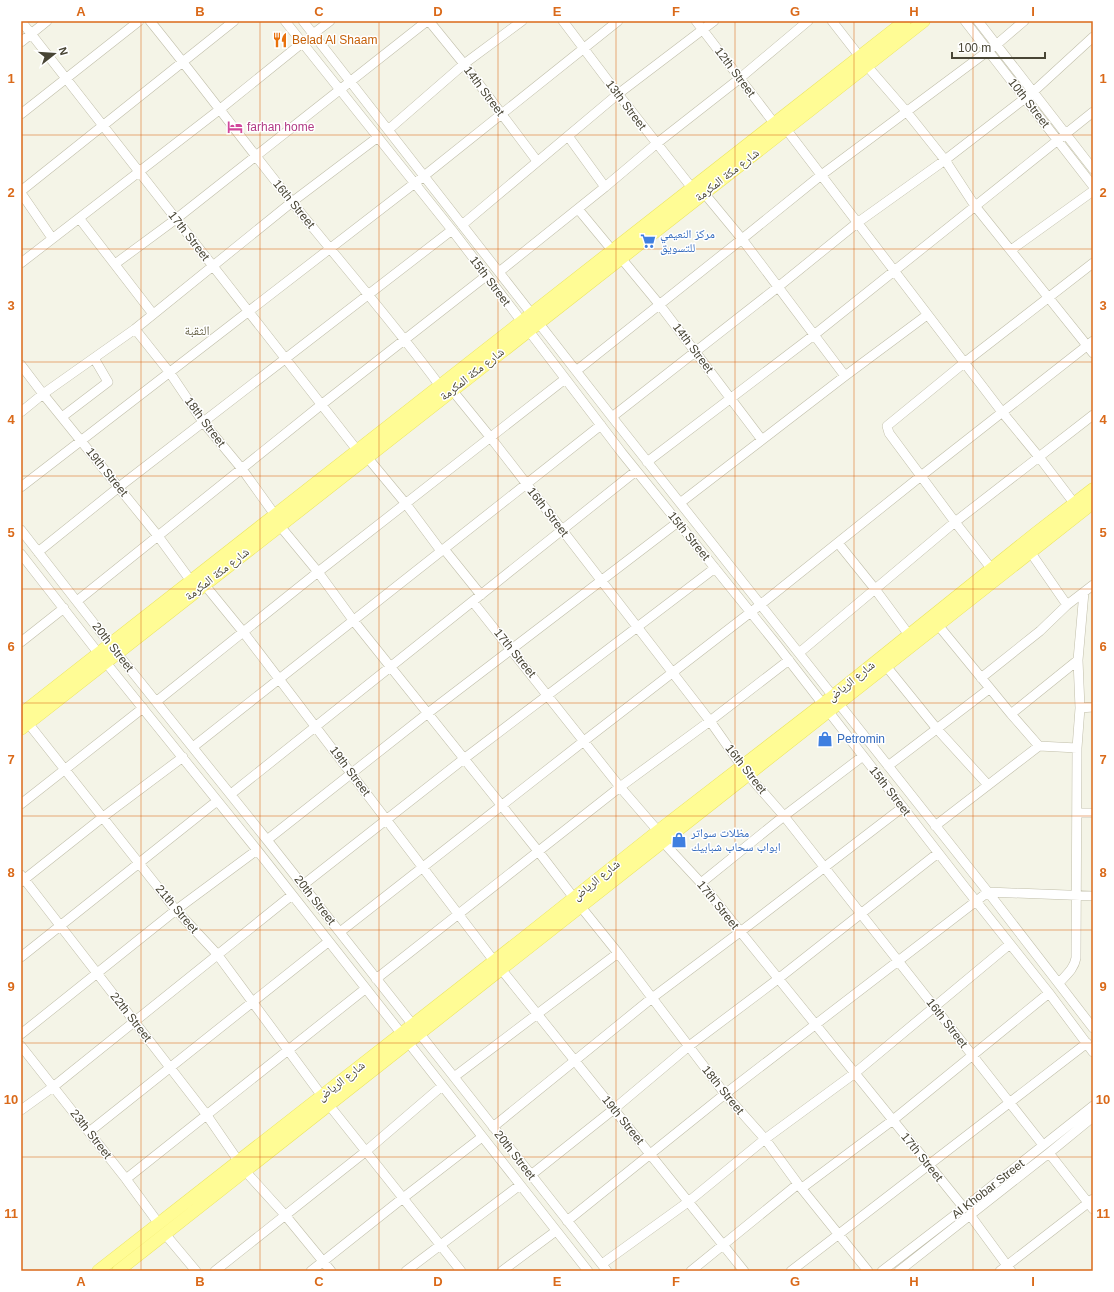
<svg xmlns="http://www.w3.org/2000/svg" width="1114" height="1292" font-family="Helvetica,'Noto Naskh Arabic',sans-serif">
	<rect width="100%" height="100%" fill="#f4f4e7"/>
	<g fill="none" stroke-linecap="round" stroke-linejoin="round">
		<g stroke="#c0bea9" stroke-width="10">
			<path id="minor" d="M21 21 357 450
				M150 21C198 80 244 142 292 202 341 263 393 322 440 386
				M285 21 452 230 622 453 777 645 964 886 1049 993 1093 1052
				M303 21 612 417 988 892 1093 1028
				M429 21 464 64 537 161
				M563 21 618 94 692 188
				M696 21 774 123
				M832 21 860 57
				M965 21 1093 186
				M978 21 1093 169
				M313 34 330 21
				M21 42 47 21
				M867 66 906 111 945 160 975 206 1093 353
				M21 114 139 21
				M786 129 1002 412 1039 457 1074 503
				M388 130 464 64 522 21
				M568 136 605 187
				M21 191 234 21
				M21 193 52 238
				M704 193 742 239 845 376
				M578 209 612 250
				M79 218 153 314
				M462 225 618 94 714 21
				M1011 250 1093 191
				M621 258 659 304 762 440
				M21 263 219 110 302 43
				M115 264 176 219 427 21
				M499 272 605 187 656 144 739 79 808 21
				M135 329 170 373 203 422 242 469 275 515
				M21 365 43 394 158 536 191 581
				M576 371 742 239 820 176 996 45 1024 21
				M452 390 491 438 710 721 748 775 784 816 1043 1145
				M21 412 43 394 135 329 292 202 378 137
				M62 417 108 382 94 358
				M612 417 778 287 857 223 945 160 1033 92 1093 37
				M367 457 406 504 441 551
				M647 462 814 335 1093 112
				M21 487 424 176 618 21
				M680 503 845 376 927 315
				M280 526 318 572 353 620 538 851 574 898
				M21 530 117 653 267 840 607 1271
				M838 543 875 589 912 639
				M444 549 481 595
				M38 552 119 487 452 230
				M1031 553 1067 605
				M21 554 99 654 257 850 588 1271
				M994 572 955 522 889 433 887 426 964 363 1093 263
				M204 584 244 633 494 961
				M77 601 321 405 486 276
				M473 602 620 787 658 831 663 842 701 883 964 1208
				M938 625 1011 714 1039 746 1077 748
				M21 642 64 608
				M799 653 955 522 1093 415
				M886 666 937 729 988 785
				M981 678 1040 631 1067 605 1093 585
				M157 701 318 572 565 379
				M1080 708 1093 707
				M1011 714 1078 660
				M28 723 176 910 217 954 322 1096
				M193 747 601 425
				M888 766 989 689
				M231 794 636 471
				M21 804 143 708
				M1077 813H1093
				M935 826 1039 746
				M267 840 428 713 678 522
				M21 875 206 1114 239 1162
				M21 882 103 817 183 757
				M701 883 784 816 863 756
				M303 885 465 758 715 568
				M581 907 618 953 725 1094 765 1139 798 1184 868 1271
				M340 932 584 741 760 605 921 476 1093 341
				M21 957 217 801
				M501 969 744 1271
				M376 979 620 787 710 721 789 660
				M1059 983C1066 975 1074 969 1076 958L1077 748 1080 708 1078 660 1084 592
				M21 1034 176 910 257 850
				M21 1046 126 1179 159 1224
				M454 1077 618 953
				M329 1105 461 1271
				M21 1110 53 1087 292 895
				M493 1127 652 998 740 932 903 807
				M89 1132 328 942
				M1049 1153 1093 1209
				M246 1172 285 1215 331 1271
				M531 1175 614 1109 689 1046 778 979 938 853
				M126 1179 365 989
				M802 1188 893 1120 1049 993
				M970 1215 1011 1271
				M567 1221 725 1094 988 892 1093 896
				M165 1234 196 1271
				M602 1264 688 1202 765 1139 855 1073 1010 944
				M215 1271 365 1152 442 1086
				M311 1271 403 1198 482 1137
				M406 1271 520 1185
				M502 1271 556 1231
				M691 1271 798 1184
				M791 1271 1087 1043
				M882 1271 964 1208 1093 1106
				M899 1271 1049 1153 1093 1117
				M1000 1271 1093 1199"/>
		</g>
		<g stroke="#ebe45f" stroke-width="13">
			<path id="major" d="M21 714 905 21
				M21 729 924 21
				M98 1271 521 940 658 831 833 696 1036 533 1093 489
				M118 1271 1093 503"/>
		</g>
		<use href="#minor" stroke="#fff" stroke-width="9"/>
		<use href="#major" stroke="#fffc95" stroke-width="12"/>
	</g>
	<path fill="none" stroke="#da6a1a" stroke-width="1" stroke-opacity="0.55" d="M141 21V1271M260 21V1271M379 21V1271M498 21V1271M616 21V1271M735 21V1271M854 21V1271M973 21V1271M21 135H1093M21 249H1093M21 362H1093M21 476H1093M21 589H1093M21 703H1093M21 816H1093M21 930H1093M21 1043H1093M21 1157H1093"/>
	<defs>
		<g id="restaurant-bare" transform="scale(1.2)"><path d="M-5-6h1v4h1v-4h1v4h1v-4h1v5L-1.5 .5V6h-2V.5L-5-1ZM5-6V6H3V1.5H1.5Q1.5-4 5-6Z" fill="#e8710a" stroke="#fff" stroke-width="2.5" paint-order="stroke"/></g>
		<g id="hotel-bare" transform="scale(1.2)"><path d="M-6-4.5h1.5V1H6V5H4.5V3h-9V5H-6ZM-4 0a1.8 1.8 0 1 1 3.6 0ZM.5 0V-2.5h3Q6-2.5 6 0Z" fill="#d1479c" stroke="#fff" stroke-width="2.5" paint-order="stroke"/></g>
		<g id="supermarket-bare" transform="scale(1.2)"><path d="M-6-5.5h2.5l.6 2H6L4.5 2H-2.5L-4.4-4H-6ZM-1.5 3.2a1.3 1.3 0 1 0 .1 0ZM3 3.2a1.3 1.3 0 1 0 .1 0Z" fill="#3f7fe0" stroke="#fff" stroke-width="2.5" paint-order="stroke"/></g>
		<g id="shop-bare" transform="scale(1.2)"><path d="M-5-2.5h2.3a2.7 3.5 0 0 1 5.4 0H5L5.5 6h-11ZM-1.5-2.5h3a1.5 2.3 0 0 0-3 0Z" fill="#3f7fe0" stroke="#fff" stroke-width="2.5" paint-order="stroke"/></g>
	</defs>
	<g fill-rule="evenodd">
		<use href="#restaurant-bare" x="280" y="40"/>
		<use href="#hotel-bare" x="235" y="127"/>
		<use href="#supermarket-bare" x="648" y="241"/>
		<use href="#shop-bare" x="825" y="739"/>
		<use href="#shop-bare" x="679" y="840"/>
	</g>
	<g text-anchor="middle" stroke-width="3" stroke-linejoin="round" paint-order="stroke">
		<g font-size="12" fill="#c56008" stroke="#fff" text-anchor="start">
			<text x="292" y="44">Belad Al Shaam</text>
		</g>
		<g font-size="12" fill="#484535" stroke="#fff">
			<text transform="translate(735 72) rotate(53)" y="4">12th Street</text>
			<text transform="translate(484 91) rotate(53)" y="4">14th Street</text>
			<text transform="translate(1029 103) rotate(52)" y="4">10th Street</text>
			<text transform="translate(626 105) rotate(53)" y="4">13th Street</text>
			<text transform="translate(727 175) rotate(-38)" y="4">شارع مكة المكرمة</text>
			<text transform="translate(294 204) rotate(51)" y="4">16th Street</text>
			<text transform="translate(189 236) rotate(52)" y="4">17th Street</text>
			<text transform="translate(490 281) rotate(53)" y="4">15th Street</text>
			<text transform="translate(693 348) rotate(53)" y="4">14th Street</text>
			<text transform="translate(472 374) rotate(-38)" y="4">شارع مكة المكرمة</text>
			<text transform="translate(205 422) rotate(53)" y="4">18th Street</text>
			<text transform="translate(107 472) rotate(51)" y="4">19th Street</text>
			<text transform="translate(548 512) rotate(52)" y="4">16th Street</text>
			<text transform="translate(689 536) rotate(51)" y="4">15th Street</text>
			<text transform="translate(217 574) rotate(-38)" y="4">شارع مكة المكرمة</text>
			<text transform="translate(113 647) rotate(52)" y="4">20th Street</text>
			<text transform="translate(515 653) rotate(51)" y="4">17th Street</text>
			<text transform="translate(851 681) rotate(-39)" y="4">شارع الرياض</text>
			<text transform="translate(746 769) rotate(52)" y="4">16th Street</text>
			<text transform="translate(350 771) rotate(53)" y="4">19th Street</text>
			<text transform="translate(890 791) rotate(52)" y="4">15th Street</text>
			<text transform="translate(596 880) rotate(-39)" y="4">شارع الرياض</text>
			<text transform="translate(315 900) rotate(52)" y="4">20th Street</text>
			<text transform="translate(718 905) rotate(51)" y="4">17th Street</text>
			<text transform="translate(177 909) rotate(50)" y="4">21th Street</text>
			<text transform="translate(131 1017) rotate(52)" y="4">22th Street</text>
			<text transform="translate(947 1023) rotate(52)" y="4">16th Street</text>
			<text transform="translate(341 1081) rotate(-38)" y="4">شارع الرياض</text>
			<text transform="translate(723 1090) rotate(51)" y="4">18th Street</text>
			<text transform="translate(623 1120) rotate(51)" y="4">19th Street</text>
			<text transform="translate(91 1134) rotate(52)" y="4">23th Street</text>
			<text transform="translate(515 1155) rotate(52)" y="4">20th Street</text>
			<text transform="translate(922 1157) rotate(51)" y="4">17th Street</text>
			<text transform="translate(988 1189) rotate(-38)" y="4">Al Khobar Street</text>
		</g>
		<g font-size="12" fill="#b23c85" stroke="#fff" text-anchor="start">
			<text x="247" y="131">farhan home</text>
		</g>
		<g font-size="12" fill="#366cbe" stroke="#fff" text-anchor="start">
			<text x="660" y="238">مركز النعيمي<tspan x="660" dy="14">للتسويق</tspan></text>
			<text x="837" y="743">Petromin</text>
			<text x="691" y="837">مظلات سواتر<tspan x="691" dy="14">ابواب سحاب شبابيك</tspan></text>
		</g>
		<g font-size="13" fill="#6b674c" stroke="#fff">
			<text x="197" y="335">الثقبة</text>
		</g>
	</g>
	<rect width="1114" height="1292" fill="none" stroke="#ffffff" stroke-width="44"/>
	<g transform="translate(54 54) rotate(73)" stroke="#ffffff" stroke-width="3" paint-order="stroke">
	<path d="M0-3L7 15L0 10L-7 15Z" fill="#484535"/>
	<text y="-6" font-size="11" font-weight="bold" text-anchor="middle" fill="#484535">N</text>
	</g>
	<path d="M952 52v6h93v-6" fill="none" stroke="#484535" stroke-width="2"/>
	<text x="958" y="52" font-size="12" fill="#484535" stroke="#ffffff" stroke-width="3" paint-order="stroke">100 m</text>
	<rect x="22" y="22" width="1070" height="1248" fill="none" stroke="#da6a1a" stroke-width="1.5"/>
	<g font-size="13" text-anchor="middle" font-weight="bold" fill="#da6a1a">
		<text x="81" y="16">A</text>
		<text x="200" y="16">B</text>
		<text x="319" y="16">C</text>
		<text x="438" y="16">D</text>
		<text x="557" y="16">E</text>
		<text x="676" y="16">F</text>
		<text x="795" y="16">G</text>
		<text x="914" y="16">H</text>
		<text x="1033" y="16">I</text>
		<text x="11" y="83">1</text>
		<text x="1103" y="83">1</text>
		<text x="11" y="197">2</text>
		<text x="1103" y="197">2</text>
		<text x="11" y="310">3</text>
		<text x="1103" y="310">3</text>
		<text x="11" y="424">4</text>
		<text x="1103" y="424">4</text>
		<text x="11" y="537">5</text>
		<text x="1103" y="537">5</text>
		<text x="11" y="651">6</text>
		<text x="1103" y="651">6</text>
		<text x="11" y="764">7</text>
		<text x="1103" y="764">7</text>
		<text x="11" y="877">8</text>
		<text x="1103" y="877">8</text>
		<text x="11" y="991">9</text>
		<text x="1103" y="991">9</text>
		<text x="11" y="1104">10</text>
		<text x="1103" y="1104">10</text>
		<text x="11" y="1218">11</text>
		<text x="1103" y="1218">11</text>
		<text x="81" y="1286">A</text>
		<text x="200" y="1286">B</text>
		<text x="319" y="1286">C</text>
		<text x="438" y="1286">D</text>
		<text x="557" y="1286">E</text>
		<text x="676" y="1286">F</text>
		<text x="795" y="1286">G</text>
		<text x="914" y="1286">H</text>
		<text x="1033" y="1286">I</text>
	</g>
</svg>
